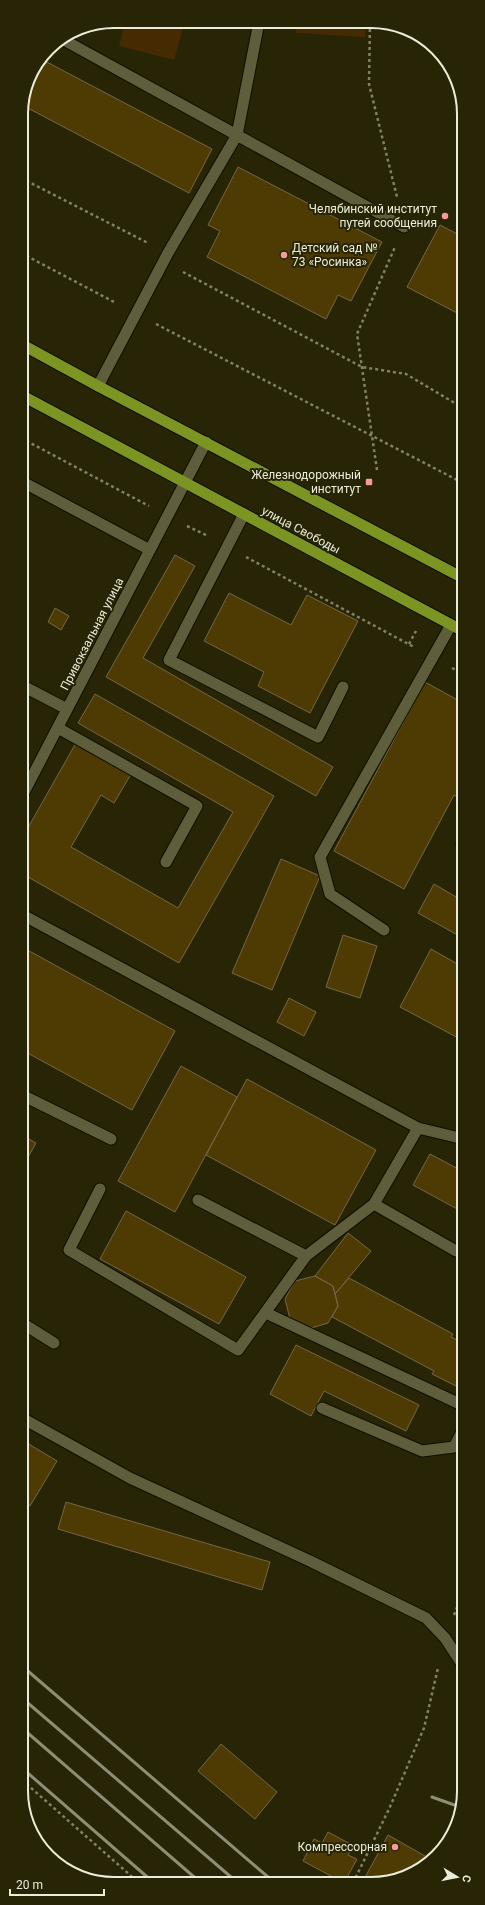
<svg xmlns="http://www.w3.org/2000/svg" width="485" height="1905" font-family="Roboto,sans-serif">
	<rect width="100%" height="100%" fill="#272505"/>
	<path fill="#452a02" d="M125 21H185L174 60 119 46Z
		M297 22 366 23 365 37 296 33Z"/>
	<path fill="#4e3b03" stroke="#746747" d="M41 59 212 149 189 193 22 105 30 73Z
		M238 167 382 242 351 301 338 295 326 319 207 257 220 231 208 225Z
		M440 225 463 237V316L407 287Z
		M175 555 195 566 143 658 333 767 316 796 106 677Z
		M229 593 291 625 307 595 358 621 310 713 258 686 264 672 204 641Z
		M55 608 69 616 61 630 48 622Z
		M425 682 463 703V800L454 795 404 889 334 851Z
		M95 694 274 796 179 963 21 873V840L76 743 131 774 114 803 101 795 71 847 178 908 233 812 78 723Z
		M21 727 26 729 21 738Z
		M281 859 320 876 272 990 232 973Z
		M434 884 463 901V938L418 913Z
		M343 935 377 946 360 998 326 987Z
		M22 947 175 1031 132 1110 22 1050Z
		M431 949 463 967 464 1041 400 1007Z
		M289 998 316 1012 304 1036 277 1022Z
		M181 1066 237 1097 175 1212 118 1181Z
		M247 1079 376 1150 335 1225 206 1155Z
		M22 1135 36 1143 22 1168Z
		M430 1154 464 1172V1202L459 1210 413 1185Z
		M126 1211 246 1277 219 1324 100 1259Z
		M348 1233 371 1251 335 1294 333 1286 315 1276Z
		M315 1276 333 1286 338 1306 328 1323 308 1329 290 1319 285 1299 295 1281Z
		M349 1278 453 1334 451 1337 464 1343V1390L432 1374 434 1371 332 1317 338 1306 335 1294Z
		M464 1312V1326L458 1323Z
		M296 1345 419 1405 406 1431 324 1391 311 1416 270 1394Z
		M22 1440 57 1461 30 1506 22 1501Z
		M66 1502 270 1562 262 1590 58 1529Z
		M221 1744 277 1792 255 1819 198 1771Z
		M328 1832 354 1846 348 1855 357 1859 344 1883 303 1861 314 1839 322 1843Z
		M388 1835 432 1860 417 1872 384 1883H362Z"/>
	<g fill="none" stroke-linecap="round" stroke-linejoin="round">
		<g stroke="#100e00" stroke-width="13">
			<path id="service" d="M62 39 404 227
				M98 386 168 253 237 135 259 22
				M21 481 150 550
				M244 514 169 660 318 737 343 687
				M21 685 67 709
				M58 728 197 806 166 862
				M21 798 206 442
				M462 844 463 845
				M21 914 418 1128 464 1139
				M384 930 330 894 320 857 451 625
				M22 1095 111 1139
				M100 1189 69 1250 238 1350 306 1256 374 1204 418 1128
				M198 1200 306 1256
				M374 1204 456 1251
				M266 1313 464 1406
				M22 1323 54 1343
				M322 1408 422 1451 454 1447 464 1428
				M22 1418 130 1478 310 1561 426 1618 445 1638 464 1667"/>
		</g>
		<g stroke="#100e00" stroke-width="13">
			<path id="primary" d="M21 344 98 386 463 578
				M21 395 463 631"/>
		</g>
		<path stroke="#828167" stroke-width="2.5" stroke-dasharray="3 3" stroke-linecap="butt" d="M370 23 369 84 397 197
			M21 178 148 243
			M21 253 116 303
			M183 272 362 367 406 374 463 408
			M156 324 463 483
			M21 438 149 506
			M377 470 357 334 395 247
			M187 526 208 536
			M459 551 463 545
			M246 557 414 647
			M409 644 416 631
			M452 668 463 674
			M454 1615 464 1590
			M22 1780 138 1882
			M353 1883 389 1809 424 1728 438 1668"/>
		<use href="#service" stroke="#5e5d3c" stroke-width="11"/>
		<use href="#primary" stroke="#7c9522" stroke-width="11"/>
		<path stroke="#8e8d75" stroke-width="3" d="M22 1666 275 1883
			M22 1698 238 1883
			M22 1728 201 1883
			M22 1768 153 1882
			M432 1797 460 1807"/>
	</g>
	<g fill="#f49a9f" stroke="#272505" stroke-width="1.5">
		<circle cx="445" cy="216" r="4"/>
		<circle cx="284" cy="255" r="4"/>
		<rect x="365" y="478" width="8" height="8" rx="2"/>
		<circle cx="395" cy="1847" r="4"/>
	</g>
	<g text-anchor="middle" stroke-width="4" stroke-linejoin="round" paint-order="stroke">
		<g font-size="12" fill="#ececda" stroke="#272505" text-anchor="end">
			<text x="437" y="213">Челябинский институт<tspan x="437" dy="14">путей сообщения</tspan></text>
			<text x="292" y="252" text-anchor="start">Детский сад №<tspan x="292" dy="14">73 «Росинка»</tspan></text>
			<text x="361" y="479">Железнодорожный<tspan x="361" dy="14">институт</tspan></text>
			<text x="387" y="1851">Компрессорная</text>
		</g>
		<g font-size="12" fill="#ececda" stroke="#272505">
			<text transform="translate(301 530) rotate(28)" y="4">улица Свободы</text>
			<text transform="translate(92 634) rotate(-63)" y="4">Привокзальная улица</text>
		</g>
	</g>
	<path d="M0 0H485V1905H0ZM114 28H371A86 86 0 0 1 457 114V1791A86 86 0 0 1 371 1877H114A86 86 0 0 1 28 1791V114A86 86 0 0 1 114 28Z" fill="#272505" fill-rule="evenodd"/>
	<path fill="none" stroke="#ececda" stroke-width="2" d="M114 28H371A86 86 0 0 1 457 114V1791A86 86 0 0 1 371 1877H114A86 86 0 0 1 28 1791V114A86 86 0 0 1 114 28Z"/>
	<g transform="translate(457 1877) rotate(100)" stroke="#272505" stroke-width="3" paint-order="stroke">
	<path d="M0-3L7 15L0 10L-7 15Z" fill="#ececda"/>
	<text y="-6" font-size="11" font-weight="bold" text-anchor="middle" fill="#ececda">С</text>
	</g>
	<path d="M10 1889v6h94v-6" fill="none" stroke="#ececda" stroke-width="2"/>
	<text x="16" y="1889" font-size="12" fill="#ececda" stroke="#272505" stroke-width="3" paint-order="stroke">20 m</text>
</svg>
